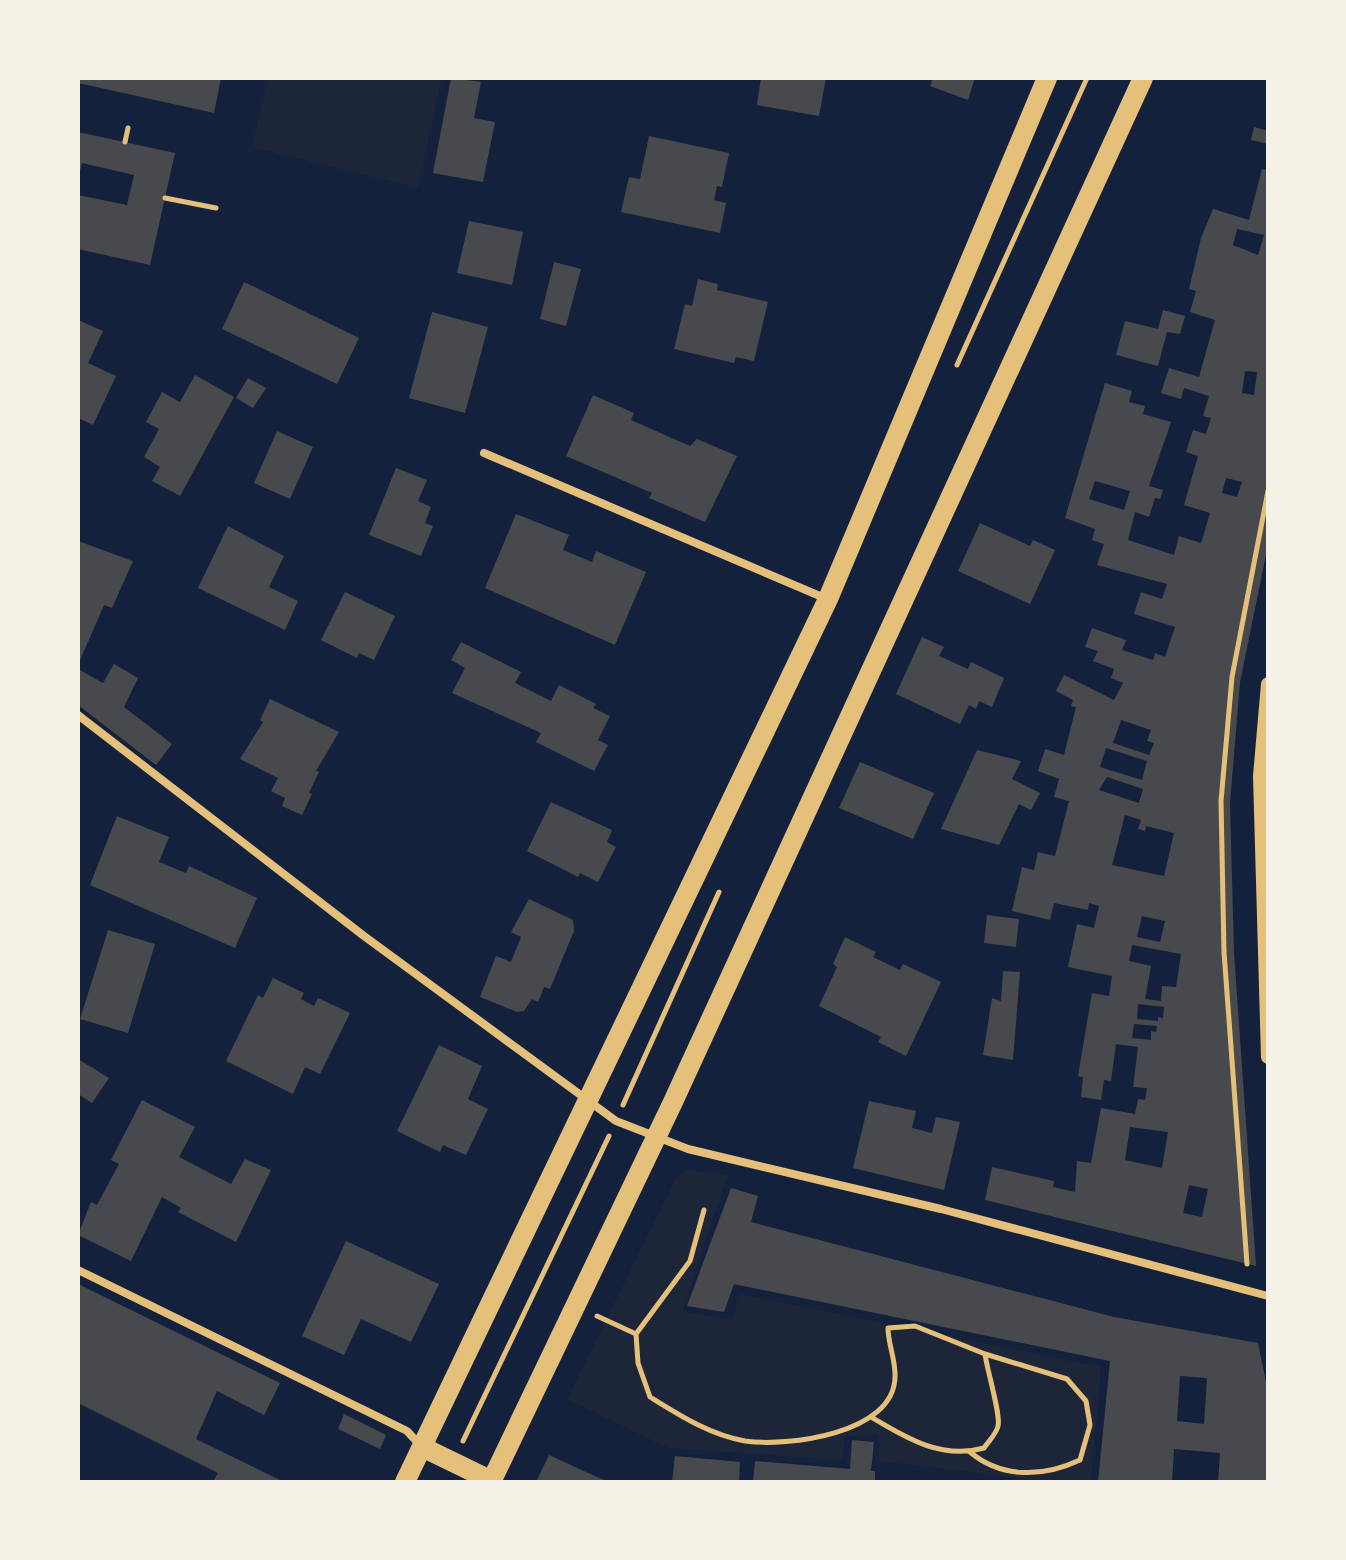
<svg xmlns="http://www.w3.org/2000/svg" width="1346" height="1560" font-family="'Source Sans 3',sans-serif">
	<rect width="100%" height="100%" fill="#14213d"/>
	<path fill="#1d2539" d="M268 78H442L418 188 252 147Z
		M689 1170 728 1175 682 1311 732 1320 740 1294 1101 1367 1091 1482H1050L879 1461V1435L845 1436 842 1460 668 1448 567 1399 677 1176Z"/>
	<path fill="#48494c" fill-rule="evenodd" d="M78 78H221L214 113 78 83Z
		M451 78 481 82 474 118 495 122 483 182 433 173Z
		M761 78H826L819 116 757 105Z
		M933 78H975L968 100 930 86Z
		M1254 127 1268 131V144L1251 140Z
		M78 132 175 153 150 265 78 249V195L127 205 134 175 82 163 78 179Z
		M649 136 729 153 722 187 717 186 714 200 726 203 720 233 621 212 629 177 640 179Z
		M1262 169 1268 170V545L1240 682 1230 803 1234 953 1256 1266 985 1200 992 1167 1054 1181 1053 1187 1075 1192 1077 1161 1091 1163 1101 1108 1135 1114 1138 1099 1145 1100 1147 1088 1133 1087 1138 1047 1116 1044 1111 1081 1104 1080 1101 1100 1081 1097 1083 1077 1078 1076 1092 993 1109 996 1112 976 1068 967 1077 924 1094 928 1099 906 1089 903 1088 910 1054 903 1050 920 1012 911 1022 867 1034 870 1038 852 1055 856 1069 801 1054 797 1059 779 1038 771 1045 749 1064 755 1076 707 1071 706 1073 700 1056 691 1064 675 1114 700 1123 683 1111 678 1114 669 1093 661 1098 651 1085 647 1092 628 1126 640 1122 650 1153 660 1155 653 1165 657 1175 627 1134 614 1141 592 1162 599 1167 584 1097 565 1104 544 1092 540 1095 529 1065 518 1105 383 1132 391 1129 402 1145 406 1143 414 1171 422 1149 486 1163 490 1160 499 1155 498 1149 517 1135 512 1128 540 1174 555 1179 536 1201 543 1210 513 1184 505 1198 456 1186 452 1193 430 1206 434 1211 418 1203 416 1209 396 1184 388 1181 399 1161 393 1169 368 1199 377 1215 320 1190 312 1196 291 1189 289 1201 238 1213 209 1249 220ZM1237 229 1264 235 1258 255 1233 245ZM1245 371 1257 372 1254 395 1242 393ZM1226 478 1242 482 1237 497 1222 493ZM1095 481 1130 491 1124 510 1089 499ZM1121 720 1151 730 1147 741 1154 743 1149 755 1113 743ZM1106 748 1147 761 1142 780 1100 767ZM1107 777 1143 789 1139 803 1099 790ZM1125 815 1141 820 1138 829 1145 831 1146 826 1174 833 1164 876 1112 865ZM1142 916 1165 921 1160 942 1137 937ZM1132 945 1181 954 1176 987 1162 986 1161 1001 1145 999 1151 966 1129 961ZM1138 1004 1164 1007 1163 1018 1158 1017V1021L1137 1019ZM1134 1024 1157 1026 1156 1032 1151 1031V1040L1132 1038ZM1130 1127 1168 1132 1162 1168 1125 1160ZM1189 1185 1208 1189 1202 1217 1183 1213Z
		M469 221 523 232 512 285 457 273Z
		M554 262 581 269 566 326 540 319Z
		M698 279 718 284 717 290 768 302 754 361 736 357 734 363 674 349 685 304 692 306Z
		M244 282 359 338 337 384 222 329Z
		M1163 310 1185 316 1180 334 1167 332 1158 366 1116 355 1125 321 1158 329Z
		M432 312 488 327 465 413 409 398Z
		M78 320 103 331 88 363 116 376 93 425 78 418Z
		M195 375 234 397 180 496 152 481 160 467 144 457 159 429 146 422 162 392 180 402Z
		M248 378 266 388 253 408 236 398Z
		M593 395 634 413 631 420 690 446 697 439 737 456 705 522 649 498 652 493 566 456Z
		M277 431 313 447 290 499 254 483Z
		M396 468 427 480 418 501 431 507 425 523 433 526 421 556 369 535Z
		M516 514 569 535 563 550 592 562 596 551 646 572 615 645 485 588Z
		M980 523 1030 546 1033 540 1055 550 1030 604 958 571Z
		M228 526 284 556 269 587 298 601 285 630 198 588Z
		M78 541 133 561 112 608 104 605 78 665Z
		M345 592 395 616 374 660 359 653 357 658 321 640Z
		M922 637 944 647 939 656 968 669 971 662 1004 678 992 707 979 701 976 709 969 705 960 724 896 694Z
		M461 642 521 672 515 683 551 701 559 685 596 704 593 708 610 716 598 740 608 745 594 771 536 742 541 733 452 693 465 668 451 660Z
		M114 664 138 678 124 707 172 744 156 765 78 705V669L103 683Z
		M270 699 339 732 316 771 319 772 309 793 312 794 302 815 282 806 285 798 271 791 278 778 240 759 263 722 260 720Z
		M977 750 1021 761 1012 779 1040 793 1031 810 1019 804 999 845 941 829Z
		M860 762 934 793 913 839 839 808Z
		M551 802 612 830 607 842 616 847 598 882 580 873 578 877 527 851Z
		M117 816 169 837 159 862 186 873 189 866 257 898 235 948 90 885Z
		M529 899 573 920 574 931 550 989 544 987 538 1002 532 999 524 1011 517 1012 480 997 496 956 511 962 521 937 511 932Z
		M987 915 1019 919 1016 947 984 943Z
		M108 930 155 944 128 1033 80 1019Z
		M845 937 876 952 873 957 900 970 903 964 941 982 906 1056 878 1042 881 1037 819 1006 837 967 833 964Z
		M1003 971 1020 972 1013 1060 983 1055 992 998 1001 1001Z
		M273 978 304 993 301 999 314 1006 318 998 350 1013 320 1074 305 1067 293 1094 226 1061 258 995 263 998Z
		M439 1045 482 1066 468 1099 488 1109 466 1155 443 1145 440 1152 397 1131Z
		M78 1059 109 1078 92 1103 78 1094Z
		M142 1100 195 1127 179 1157 231 1184 245 1159 271 1170 236 1242 178 1212 181 1208 162 1197 131 1261 78 1235 91 1202 97 1205 119 1164 111 1160Z
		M869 1101 916 1111 912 1128 932 1133 936 1117 960 1122 944 1190 853 1168Z
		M731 1188 758 1196 751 1222 1114 1317 1258 1343 1268 1392V1482H1218L1220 1453 1174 1449 1172 1482H1098L1110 1361 734 1284 724 1312 687 1306ZM1180 1376 1207 1378 1204 1424 1177 1421Z
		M346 1241 439 1284 411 1342 361 1319 344 1355 302 1336Z
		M78 1284 280 1383 264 1415 217 1391 196 1439 284 1482H213L218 1473 78 1403Z
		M344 1414 386 1435 380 1449 338 1429Z
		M852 1440 874 1442 871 1471H875V1482H753L755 1461 850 1469Z
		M549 1455 586 1472 609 1482H536Z
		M675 1456 740 1462 739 1482H672Z"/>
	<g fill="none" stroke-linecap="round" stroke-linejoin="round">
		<path stroke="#e5c07b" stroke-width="5" d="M125 142 128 128
			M165 198 216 208
			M957 365 1087 78
			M623 1105 719 892
			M1247 1264 1224 952 1221 801 1232 677 1268 491
			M597 1316 636 1334 638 1363 650 1397C679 1415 710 1435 745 1441 787 1447 894 1434 895 1377 896 1361 888 1344 888 1328L915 1326 985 1354 1067 1379 1086 1401 1090 1425 1080 1460C1044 1477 1002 1479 970 1452
			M636 1334 690 1261 704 1210
			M871 1417C906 1438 942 1460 984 1448 988 1442 997 1433 998 1426 1001 1415 987 1370 985 1354
			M463 1441 609 1136"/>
		<path stroke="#e5c07b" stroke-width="8" d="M484 453 827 599
			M78 715 364 936 616 1121 688 1149 941 1209 1268 1296
			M78 1270 407 1431 421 1446"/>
		<path stroke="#e5c07b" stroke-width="14" d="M1268 684 1260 776 1268 1057"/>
		<path stroke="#e5c07b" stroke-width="20" d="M422 1447 492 1481
			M405 1482 828 599 1047 78
			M491 1482 673 1102 1143 78"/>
	</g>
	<rect width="1346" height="1560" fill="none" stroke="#f6f1e7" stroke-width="160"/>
</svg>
